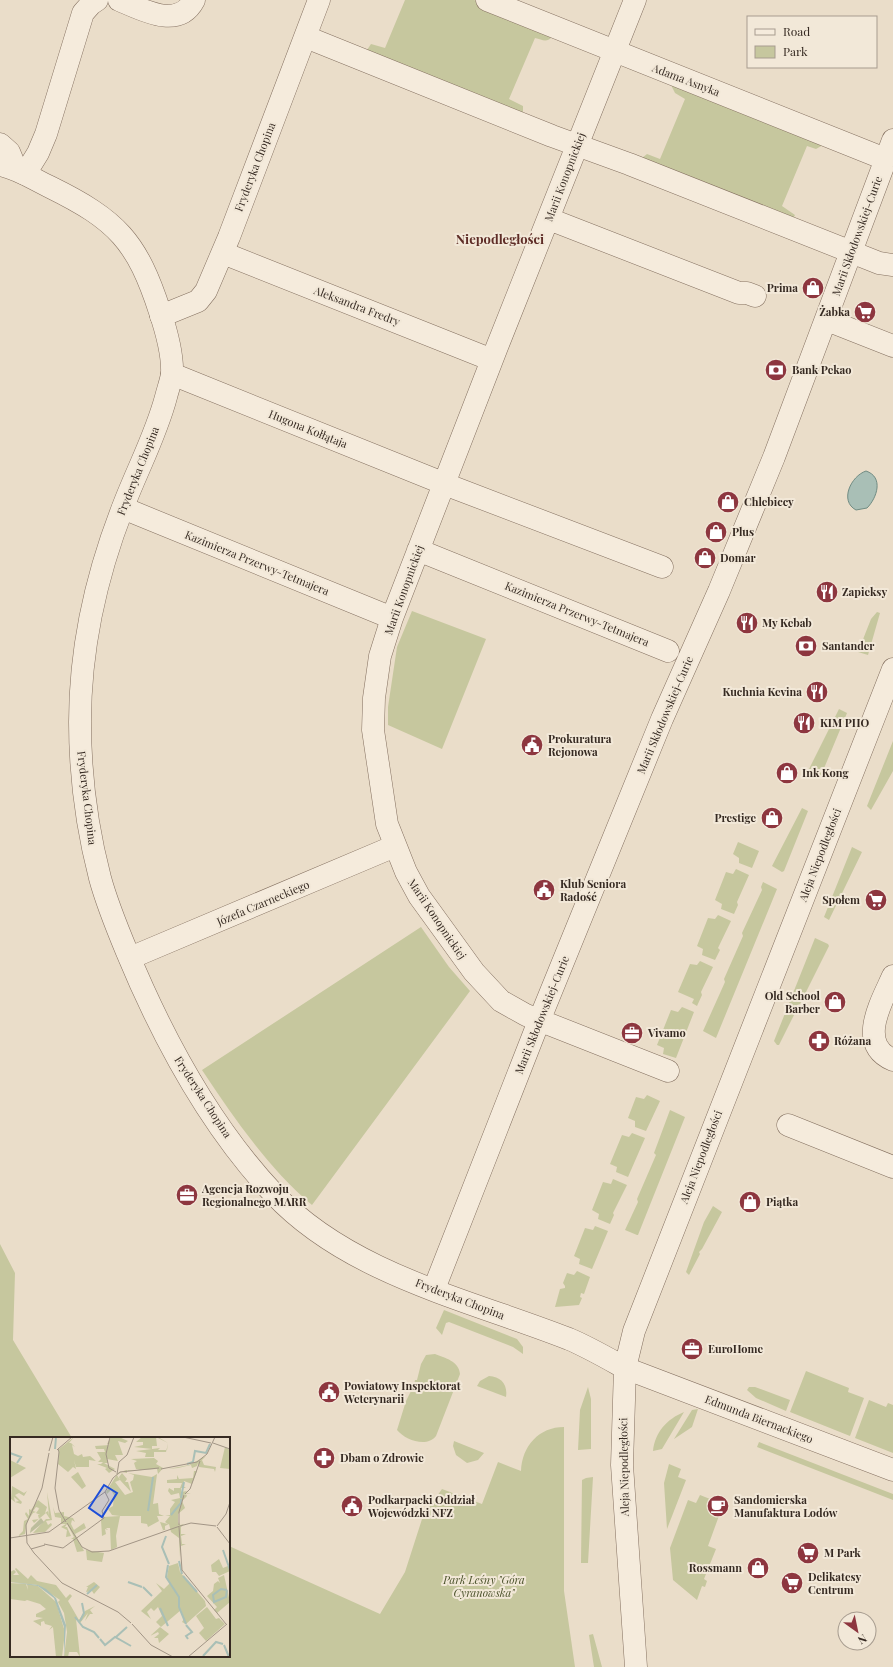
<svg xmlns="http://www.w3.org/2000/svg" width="893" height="1667" font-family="'Playfair Display',serif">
	<rect width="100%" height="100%" fill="#eaddc9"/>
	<path fill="#c6c79e" d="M405 0H474L548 29 553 36C547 43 543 40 535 38L509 99 523 106V112L520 114 367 50 371 44 385 48Z
		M671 85 823 145 816 149 807 146 782 206 795 215 793 219 642 158 647 154 660 159 685 99 675 93Z
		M412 611 486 639 442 749 388 725V707L397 647Z
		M877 612 880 613 868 655 858 652 871 619Z
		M839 709 847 713 820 778 808 771Z
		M893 741V771L871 810 867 806Z
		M802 808 808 811 784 871 782 872 772 866Z
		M738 842 759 851 752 868 739 863V858L733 854Z
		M852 847 862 852 829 920 824 917Z
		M736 869 749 875 737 902 738 905 734 914 721 909 722 904 715 900 726 872 733 874Z
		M763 882 777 889 716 1038 703 1031 725 982 724 979 743 936 742 933 762 890 761 887Z
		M718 915 731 921 718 948 720 950 715 960 702 955 703 949 697 946 708 918 715 919Z
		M421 927 449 967 470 991 312 1205C268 1168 234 1118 202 1070Z
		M815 938 828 944 829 946 800 1004 797 1005V1009L779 1045H777L774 1041Z
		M700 961 713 967 701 992 702 995 697 1006 692 1003 694 999 678 992 690 964 697 965Z
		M682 1007 694 1012 676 1058 663 1054 664 1048 657 1045 671 1010 678 1012Z
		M647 1095 660 1101 646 1131 635 1127V1121L628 1118 636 1097 644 1099Z
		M670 1110 685 1117 638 1235H637L625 1230 638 1202 637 1199 656 1155 654 1153Z
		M632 1133 645 1138 628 1177 616 1172 617 1167 610 1164 622 1135 629 1137Z
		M613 1179 627 1185 613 1213 614 1215 610 1224 598 1219 599 1214 592 1210 603 1182 611 1184Z
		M713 1206 722 1212 702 1249 699 1252 700 1254 689 1275 686 1272 704 1222Z
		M595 1226 608 1231 592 1269 579 1264 580 1259 574 1256 585 1228 593 1230Z
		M0 1244 15 1273 13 1340 72 1438H11V1656H229V1546L380 1614 405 1572 423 1516 442 1489 482 1504 498 1462 521 1471C522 1446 539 1427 564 1427V1591L575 1667H0Z
		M577 1271 590 1277 584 1294 581 1293 580 1297 582 1298 579 1305 555 1307 560 1289 565 1288V1286L563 1283 567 1273 574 1275Z
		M444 1310 517 1339 523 1347V1354L513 1347 449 1322 446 1323 442 1335 436 1328Z
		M435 1354C445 1358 459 1361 460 1374L436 1436C427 1448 405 1440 397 1430L406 1401 414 1385 415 1380H417L421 1364 426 1355Z
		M806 1371 849 1388 848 1392 864 1398 850 1436 790 1412Z
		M489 1376C501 1377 508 1384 506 1397L477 1386 480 1381Z
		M588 1387 591 1399V1449L578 1450 580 1410Z
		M749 1387H755L790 1400 786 1411 756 1398 747 1390Z
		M869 1400 886 1407 888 1403 893 1405V1453L855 1438Z
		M698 1409 692 1427 674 1439 692 1410Z
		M684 1412 662 1449 653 1451C655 1432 667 1419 684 1412Z
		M454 1441 484 1453 478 1460 467 1463 456 1455 453 1446Z
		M759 1442 893 1494V1500L757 1447Z
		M669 1464 681 1469 678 1477 686 1480 667 1529 664 1483Z
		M593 1477 588 1563H581L582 1480 586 1478Z
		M700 1495 715 1501 713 1510 720 1513 708 1546 716 1549 704 1579 707 1581 705 1587 702 1586 697 1600 673 1580 670 1548 688 1500 696 1503Z
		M593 1634 602 1667H594L589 1635Z"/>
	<path fill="#a9bfb6" stroke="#718c83" d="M866 471C884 477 877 498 867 508L856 510C839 501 851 476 866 471Z"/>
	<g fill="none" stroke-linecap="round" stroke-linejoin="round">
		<g stroke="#847060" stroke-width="23">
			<path id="minor" d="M119 0C143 10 178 30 194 0
				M487 0 885 159
				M635 0 497 347 392 618 380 656 374 698 373 730 387 824 406 872 419 896 474 972 501 1001 526 1015 668 1071
				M306 37 552 136 629 164 879 263 893 265
				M25 174 38 153 46 134 83 13 91 4 97 0
				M549 219 739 293H747L755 296
				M223 253 492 360
				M161 316 198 301 206 291 229 237 319 0
				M827 320 893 346
				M172 374 455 488 662 567
				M123 508 392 618
				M418 550 668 651
				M130 958 395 846
				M893 976C882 1001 856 1044 893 1060
				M788 1125 893 1167
				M434 1289 539 1021 662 719 719 591 774 457 893 140
				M625 1368 893 1470"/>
		</g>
		<g stroke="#847060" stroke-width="23">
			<path id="tertiary" d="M0 144 9 152 16 169
				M0 165C19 169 33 179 50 187 117 220 137 241 160 312 166 330 173 354 172 374 171 381 168 389 166 397 156 435 137 470 123 507 96 576 80 648 80 722 80 775 87 828 100 878 107 904 117 928 127 952 163 1039 209 1125 274 1194 349 1274 470 1300 569 1339 588 1347 607 1358 625 1368
				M636 1667 622 1465 625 1368 634 1331 893 669"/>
		</g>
		<use href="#minor" stroke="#f5ebdc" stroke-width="22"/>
		<use href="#tertiary" stroke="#f5ebdc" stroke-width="22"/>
	</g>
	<defs>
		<g id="shop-disc" transform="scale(1.15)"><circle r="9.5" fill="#8d363f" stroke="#f2e8d8"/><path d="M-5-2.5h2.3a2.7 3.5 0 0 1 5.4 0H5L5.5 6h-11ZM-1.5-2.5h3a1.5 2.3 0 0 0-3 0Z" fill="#fff"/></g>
		<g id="supermarket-disc" transform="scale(1.15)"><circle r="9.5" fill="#8d363f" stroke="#f2e8d8"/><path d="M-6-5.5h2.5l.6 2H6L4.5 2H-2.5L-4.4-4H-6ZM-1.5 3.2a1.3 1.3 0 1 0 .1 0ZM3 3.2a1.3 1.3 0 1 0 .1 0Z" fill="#fff"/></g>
		<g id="bank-disc" transform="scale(1.15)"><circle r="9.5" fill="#8d363f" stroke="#f2e8d8"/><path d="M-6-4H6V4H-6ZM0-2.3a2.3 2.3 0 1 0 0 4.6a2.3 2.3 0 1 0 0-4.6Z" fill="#fff"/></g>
		<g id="restaurant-disc" transform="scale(1.15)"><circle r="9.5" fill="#8d363f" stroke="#f2e8d8"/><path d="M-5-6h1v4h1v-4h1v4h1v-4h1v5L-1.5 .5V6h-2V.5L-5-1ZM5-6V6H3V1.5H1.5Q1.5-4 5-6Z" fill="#fff"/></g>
		<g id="civic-disc" transform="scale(1.15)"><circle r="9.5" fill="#8d363f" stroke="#f2e8d8"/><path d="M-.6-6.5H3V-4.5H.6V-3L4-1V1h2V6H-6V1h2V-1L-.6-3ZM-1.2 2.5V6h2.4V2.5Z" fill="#fff"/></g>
		<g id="office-disc" transform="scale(1.15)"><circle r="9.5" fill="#8d363f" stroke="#f2e8d8"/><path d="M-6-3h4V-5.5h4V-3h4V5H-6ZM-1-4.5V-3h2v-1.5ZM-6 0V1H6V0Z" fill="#fff"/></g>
		<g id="pharmacy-disc" transform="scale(1.15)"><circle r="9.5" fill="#8d363f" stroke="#f2e8d8"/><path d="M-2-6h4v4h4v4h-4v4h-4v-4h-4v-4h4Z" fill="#fff"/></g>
		<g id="cafe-disc" transform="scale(1.15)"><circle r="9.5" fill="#8d363f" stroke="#f2e8d8"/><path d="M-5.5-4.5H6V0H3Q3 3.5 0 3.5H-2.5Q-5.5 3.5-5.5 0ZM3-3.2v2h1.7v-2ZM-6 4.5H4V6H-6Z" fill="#fff"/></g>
	</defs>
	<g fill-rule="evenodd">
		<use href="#shop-disc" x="813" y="288"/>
		<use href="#supermarket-disc" x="865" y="312"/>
		<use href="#bank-disc" x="776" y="370"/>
		<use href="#shop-disc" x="728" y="502"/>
		<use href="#shop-disc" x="716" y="532"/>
		<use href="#shop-disc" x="705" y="558"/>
		<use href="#restaurant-disc" x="827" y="592"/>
		<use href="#restaurant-disc" x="747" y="623"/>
		<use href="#bank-disc" x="806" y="646"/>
		<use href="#restaurant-disc" x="817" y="692"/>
		<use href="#restaurant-disc" x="804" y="723"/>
		<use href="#civic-disc" x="532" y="745"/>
		<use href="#shop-disc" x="787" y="773"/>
		<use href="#shop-disc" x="772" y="818"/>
		<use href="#civic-disc" x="544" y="890"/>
		<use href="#supermarket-disc" x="876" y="900"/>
		<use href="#shop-disc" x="835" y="1002"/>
		<use href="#office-disc" x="632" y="1033"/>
		<use href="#pharmacy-disc" x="819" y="1041"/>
		<use href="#office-disc" x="187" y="1195"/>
		<use href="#shop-disc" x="750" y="1202"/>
		<use href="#office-disc" x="692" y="1349"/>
		<use href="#civic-disc" x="329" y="1392"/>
		<use href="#pharmacy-disc" x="324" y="1458"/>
		<use href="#civic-disc" x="352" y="1506"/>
		<use href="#cafe-disc" x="718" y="1506"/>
		<use href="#supermarket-disc" x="808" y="1553"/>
		<use href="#shop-disc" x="758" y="1568"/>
		<use href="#supermarket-disc" x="792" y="1583"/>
	</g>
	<g text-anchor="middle" stroke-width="4" stroke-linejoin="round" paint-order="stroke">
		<g font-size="11" fill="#362a22" stroke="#f2e8d8">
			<text transform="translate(686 80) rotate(21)" y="4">Adama Asnyka</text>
			<text transform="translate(255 167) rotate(-69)" y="4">Fryderyka Chopina</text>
			<text transform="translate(565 177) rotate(-69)" y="4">Marii Konopnickiej</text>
			<text transform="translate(857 236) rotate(-70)" y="4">Marii Skłodowskiej-Curie</text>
			<text transform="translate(357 306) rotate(21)" y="4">Aleksandra Fredry</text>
			<text transform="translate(308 429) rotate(22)" y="4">Hugona Kołłątaja</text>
			<text transform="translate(138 471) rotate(-68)" y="4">Fryderyka Chopina</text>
			<text transform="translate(257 563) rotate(22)" y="4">Kazimierza Przerwy-Tetmajera</text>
			<text transform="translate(404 590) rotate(-70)" y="4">Marii Konopnickiej</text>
			<text transform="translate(577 614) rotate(22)" y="4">Kazimierza Przerwy-Tetmajera</text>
			<text transform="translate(665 715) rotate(-67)" y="4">Marii Skłodowskiej-Curie</text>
			<text transform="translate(87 798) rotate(83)" y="4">Fryderyka Chopina</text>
			<text transform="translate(820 855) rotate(-69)" y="4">Aleja Niepodległości</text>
			<text transform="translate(263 903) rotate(-23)" y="4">Józefa Czarneckiego</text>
			<text transform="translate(437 919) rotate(56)" y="4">Marii Konopnickiej</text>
			<text transform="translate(542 1015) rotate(-68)" y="4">Marii Skłodowskiej-Curie</text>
			<text transform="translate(203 1097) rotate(57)" y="4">Fryderyka Chopina</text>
			<text transform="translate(701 1157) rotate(-69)" y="4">Aleja Niepodległości</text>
			<text transform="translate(460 1299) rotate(21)" y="4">Fryderyka Chopina</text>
			<text transform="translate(759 1419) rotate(21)" y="4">Edmunda Biernackiego</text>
			<text transform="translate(624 1467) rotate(-91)" y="4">Aleja Niepodległości</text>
		</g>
		<g font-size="11" font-weight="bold" fill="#362a22" stroke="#f2e8d8" text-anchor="start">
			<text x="798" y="292" text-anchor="end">Prima</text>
			<text x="850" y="316" text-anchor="end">Żabka</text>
			<text x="792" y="374">Bank Pekao</text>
			<text x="744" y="506">Chlebiccy</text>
			<text x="732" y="536">Plus</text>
			<text x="720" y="562">Domar</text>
			<text x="842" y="596">Zapieksy</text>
			<text x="762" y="627">My Kebab</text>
			<text x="822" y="650">Santander</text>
			<text x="802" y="696" text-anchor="end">Kuchnia Kevina</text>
			<text x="820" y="727">KIM PHO</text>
			<text x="548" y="743">Prokuratura<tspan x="548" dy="13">Rejonowa</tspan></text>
			<text x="802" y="777">Ink Kong</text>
			<text x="756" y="822" text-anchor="end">Prestige</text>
			<text x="560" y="888">Klub Seniora<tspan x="560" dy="13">Radość</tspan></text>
			<text x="860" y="904" text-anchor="end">Społem</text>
			<text x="820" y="1000" text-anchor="end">Old School<tspan x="820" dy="13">Barber</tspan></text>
			<text x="648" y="1037">Vivamo</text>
			<text x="834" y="1045">Różana</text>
			<text x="202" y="1193">Agencja Rozwoju<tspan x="202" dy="13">Regionalnego MARR</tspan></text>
			<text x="766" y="1206">Piątka</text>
			<text x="708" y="1353">EuroHome</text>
			<text x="344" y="1390">Powiatowy Inspektorat<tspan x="344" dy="13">Weterynarii</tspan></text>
			<text x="340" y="1462">Dbam o Zdrowie</text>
			<text x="368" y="1504">Podkarpacki Oddział<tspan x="368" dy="13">Wojewódzki NFZ</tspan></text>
			<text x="734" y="1504">Sandomierska<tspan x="734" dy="13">Manufaktura Lodów</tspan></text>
			<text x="824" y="1557">M Park</text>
			<text x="742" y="1572" text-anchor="end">Rossmann</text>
			<text x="808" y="1581">Delikatesy<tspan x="808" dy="13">Centrum</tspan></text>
		</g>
		<g font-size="11" font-style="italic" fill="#4a512a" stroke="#f2e8d8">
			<text x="484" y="1584">Park Leśny "Góra<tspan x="484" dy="13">Cyranowska"</tspan></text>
		</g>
		<g font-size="13" font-weight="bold" fill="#5e2c26" stroke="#f2e8d8">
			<text x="500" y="244">Niepodległości</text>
		</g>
	</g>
	<g transform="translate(10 1437)">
		<rect width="220" height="220" fill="#eaddc9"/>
		<path d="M64 0 59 6H61L65 10 62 8 64 17 68 19 72 17 73 20 80 19 86 24 79 23V30H66L64 23 66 32 63 30 58 35 48 27 49 12ZM101 0H109L118 4 115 6 108 4 113 18H105L108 24 97 22 98 26H94L105 32 99 36 95 32 97 31 87 27H91L93 25H88L91 22 87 15H95L94 12H86L85 9 100 8 97 7ZM132 0H148L158 6 156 15H144V20H135L136 16 126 14 150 11 148 13H157L158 6 146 0 147 9H142V12L124 10 133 8V5H126ZM215 10 220 13V32L210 31ZM196 19 192 23 194 28 206 30 205 35 204 32 189 30 188 26 187 29 182 31 181 28 168 31 158 32 179 28ZM144 21 148 24 146 27 153 31 148 37 147 32 118 34 117 33V36L112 35 107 38 110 43 109 40 112 36 117 42 115 45H118L121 55 110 43 105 45 115 58 123 55 120 45 123 43 124 38 118 36 142 40 147 37 143 67 148 66 149 77 154 79H147L149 84 138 90 137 87 131 86V79H110L106 99 107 110 99 114 101 113 100 91H96L98 93 95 92 96 97 92 99 91 83 94 80 110 79 102 78 98 72 103 69 104 58 101 53 97 57 96 55 108 36 116 33H130L126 32 124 26 127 24 121 22ZM0 23 16 31 0 41ZM184 34H187L182 47 174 44 173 49 176 51H171V55L177 54 173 60 177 56H181L176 57 177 59 172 64 175 71 168 77V88L169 85 170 88 174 87 171 90V97H176L171 99 172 107H176L171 109 170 120 169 101 161 95 160 91 156 92 160 91 159 87 155 89V93L157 92 151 94 153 93 150 85 158 87 155 85 160 79H155L160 78V72L165 65 161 63 170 61 169 56 161 58 158 54 159 51 164 54V51H170L172 46H157V43L167 42V38L169 42 183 41ZM68 35 76 49 72 52 61 40ZM2 49 14 56 17 54 14 59 9 56 5 58 12 65 11 67 5 65 9 64 4 60 5 65 1 62ZM37 55 42 83 36 84 38 88 41 86 42 88 35 95 23 96 36 82H40L36 76 24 86 22 83 29 82 28 78H30L26 76 30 71 28 73 29 71 26 70 23 74 26 75 23 76 17 85 15 97 8 99 13 94 14 84 18 82 15 77 16 75 19 79V72L21 73 28 63 37 70 35 76 38 74 39 79ZM43 70 45 76 54 75V79L63 81 65 85 62 83 61 87 64 93 74 86 76 91 65 97 74 114 67 115 63 102H61L64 100 57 87 55 90H57L61 99 56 100 57 93 51 90 56 87H51V81L45 80ZM76 113 94 116 92 125 77 123ZM209 122 213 131 218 129 220 134 209 139 206 135H202L201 128ZM168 126 170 135 195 164 196 169 176 187 172 185 174 182 171 173 151 190 146 185 152 179 148 170 144 174 141 171 137 175 141 182 131 174 152 154 146 146 154 152 160 146 157 140 159 129ZM6 131 18 142 21 138 27 144 46 148 56 161 60 157 62 159 58 164 69 183 75 174 85 169 80 173 83 177H80L75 184 78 176 70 186 66 182 70 220 67 215H59L58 220H54L57 195 54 176 48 165 50 163 28 148 0 145V135L4 133 6 135 3 138H9L5 132ZM214 138 220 165 207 176 204 173 207 170 197 159 203 154 204 147 208 144 210 146 208 141ZM84 145 90 150 84 157 82 154 76 155 78 150H76ZM0 146 16 147 18 153 17 147 28 149 46 165 55 195 52 220H46L43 190 39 193 42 189 35 187 34 184 31 185V189L23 184 33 181 26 180V177L36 172 30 167 17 163 19 162 17 153 19 162 15 164 0 162ZM197 170 206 182 209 181 215 187 196 204 189 196 194 191 186 179ZM150 190 159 197 149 206 148 201H144L149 197 148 195 140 199Z" fill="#c6c79e"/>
		<path d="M31 81 34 85 20 96 21 91Z" fill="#bcbd9c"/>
		<path d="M0 145 28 148 36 152 46 161 56 188 54 220V190L44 161 28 149Z" fill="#a9bfb6"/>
		<path fill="none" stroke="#a9bfb6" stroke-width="2" d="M45 12 46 0M0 16 11 20 7 26M177 27 183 25 185 14 196 16 200 7M171 61 174 45M138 74 143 40M161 78 171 66V62M156 99 152 110 159 127M213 113 220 133M169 124 172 137M158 128 156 140 169 160V170L176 187M173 139 187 155M118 145 132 150M133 150 142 159M217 153 211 152 203 158 204 165 216 160 217 153M77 157 87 148M150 171 158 189M65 180 73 190 84 195 89 201M70 184 74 176 72 166M176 188 182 195 176 199 178 202M106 200 117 190M90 202 95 208 105 200 121 209M214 208 219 220M193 219 206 205 213 207"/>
		<path fill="none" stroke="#a29586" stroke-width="1" d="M100 0 96 17 99 31 106 35M173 0 201 6M203 6 220 12M48 12 62 0M47 13 48 12 49 15 45 51 49 73 56 85M39 14 43 0M151 32 187 25 197 17 205 0M107 37 109 25 117 18 124 0M175 57 180 52 190 24M57 86 72 110 82 115 99 114 170 89M169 88V75L174 58M170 89 181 86 206 89M207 89 216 77 220 65M169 90 172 133 216 187M207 90 220 107M0 101 39 95 95 55 103 41 110 35 149 31M34 107 53 111 94 81 92 74 99 63 95 55M21 112 35 108M24 116 52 146 108 175 121 186M24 116 17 106 16 88 32 51 39 16M122 187 141 208 163 220M178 220 217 187"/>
		<path fill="#1d4ed8" fill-opacity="0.15" stroke="#1d4ed8" stroke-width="2" d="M94 48 107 56 92 80 79 71Z"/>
		<rect width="220" height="220" fill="none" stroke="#362a22" stroke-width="2"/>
	</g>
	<rect x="747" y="16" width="130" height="52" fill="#f2e8d8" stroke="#a79c8f"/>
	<rect x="755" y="29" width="20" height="6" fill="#f5ebdc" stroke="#a79c8f"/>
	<text x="783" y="36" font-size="12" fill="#362a22">Road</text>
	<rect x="755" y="46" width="20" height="12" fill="#c6c79e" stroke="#a79c8f"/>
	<text x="783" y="56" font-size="12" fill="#362a22">Park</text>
	<g transform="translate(857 1631) rotate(147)"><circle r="19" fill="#f2e8d8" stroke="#a79c8f"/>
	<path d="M0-3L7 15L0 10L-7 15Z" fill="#8d363f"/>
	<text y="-6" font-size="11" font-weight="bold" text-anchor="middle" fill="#362a22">N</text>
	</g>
</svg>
